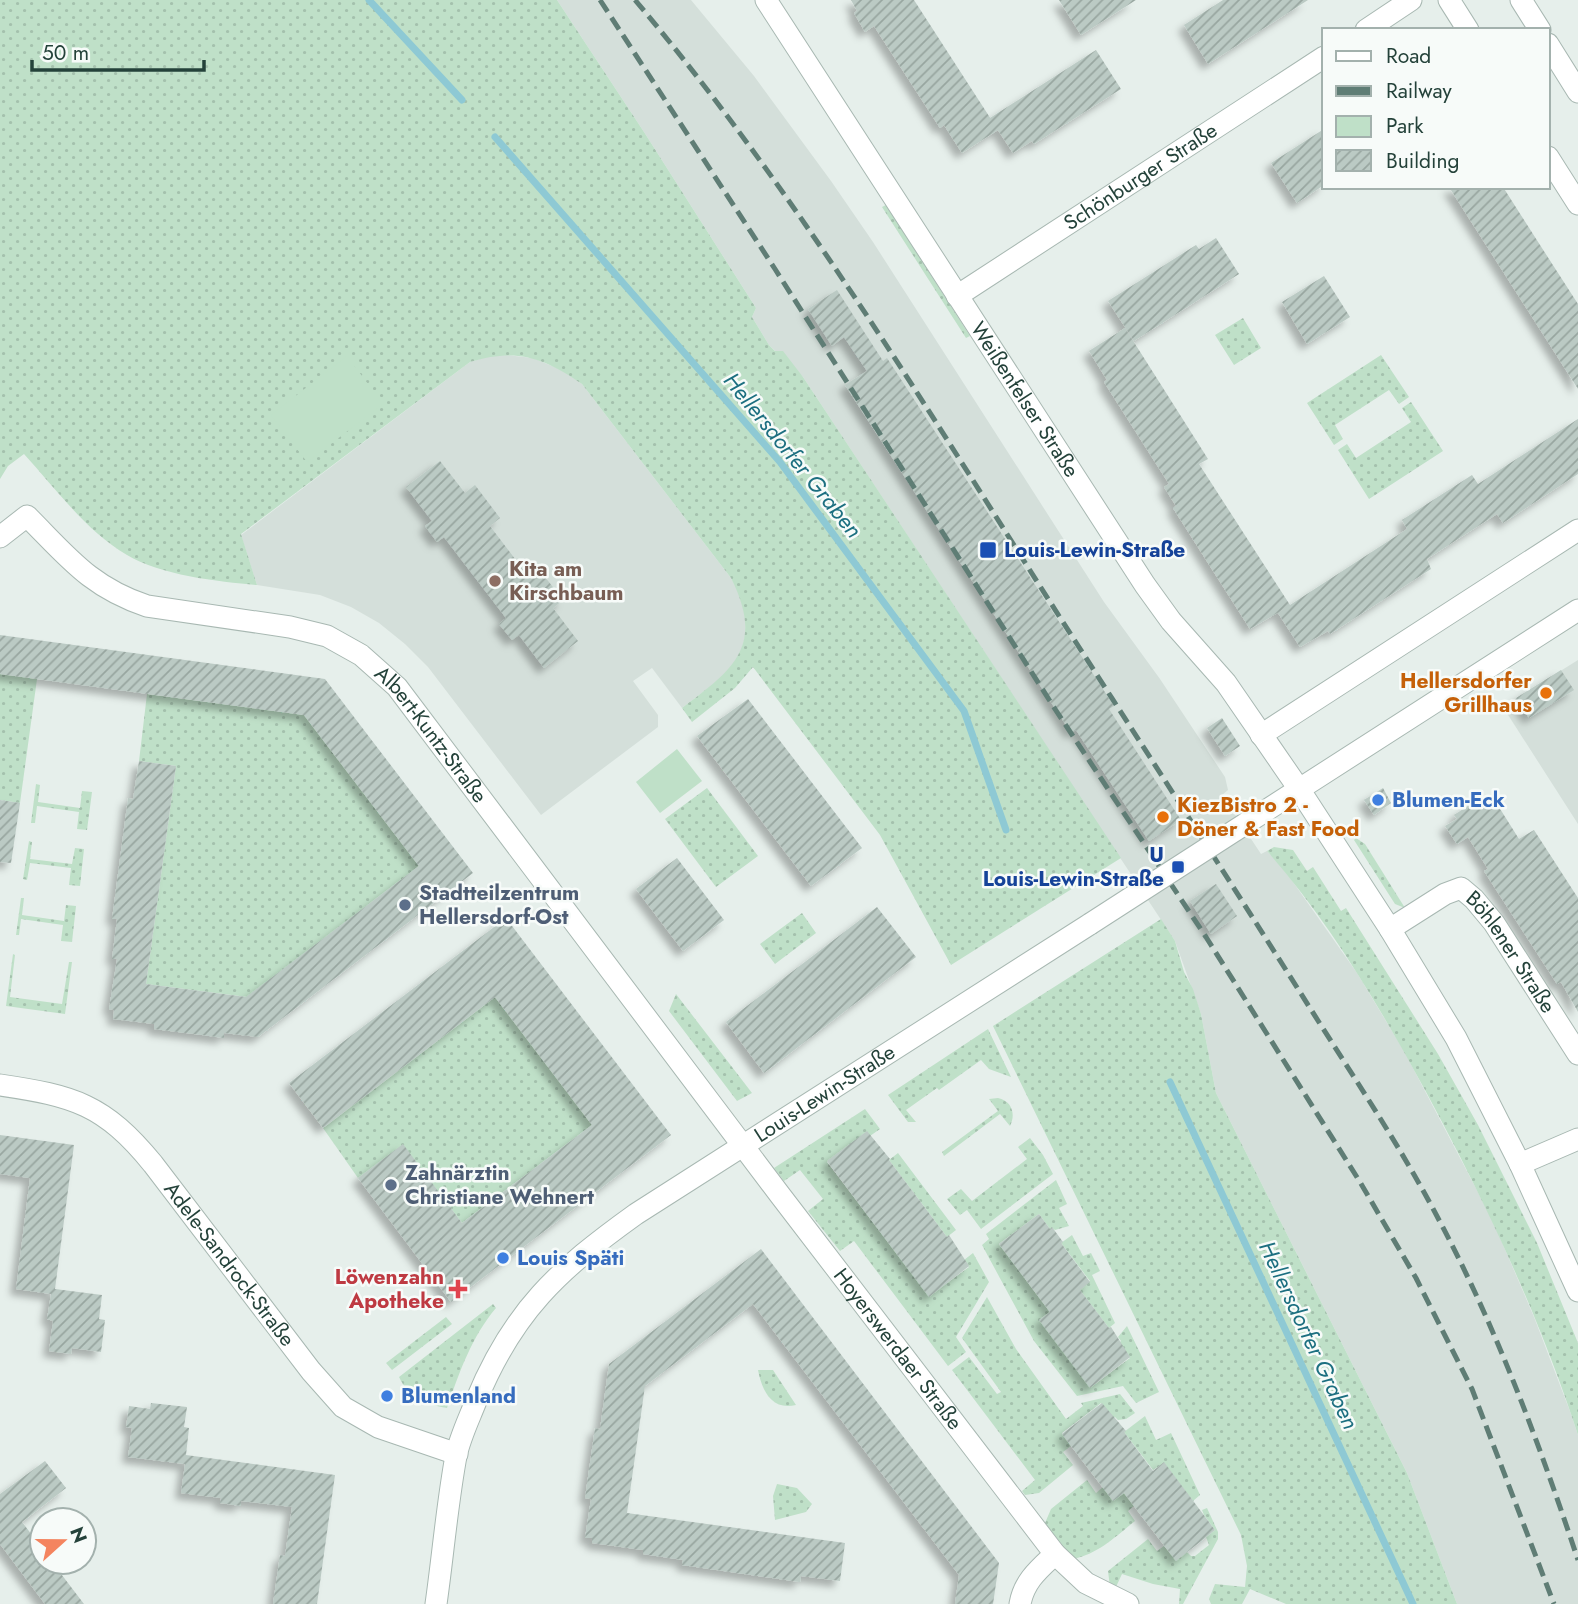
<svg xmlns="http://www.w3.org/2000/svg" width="1578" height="1604" font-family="Jost,sans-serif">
	<defs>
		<pattern id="green-dots" width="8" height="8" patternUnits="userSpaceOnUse" patternTransform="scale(1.75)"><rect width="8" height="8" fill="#bfe0c8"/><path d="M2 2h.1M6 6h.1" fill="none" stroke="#a4c1ad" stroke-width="1.8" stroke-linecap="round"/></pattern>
		<pattern id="building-hatch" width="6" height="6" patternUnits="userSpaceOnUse" patternTransform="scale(1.75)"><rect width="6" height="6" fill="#bbcac4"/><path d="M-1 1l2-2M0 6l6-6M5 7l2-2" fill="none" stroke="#98a6a0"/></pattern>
		<filter id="shadow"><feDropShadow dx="-6" dy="6" stdDeviation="3.5" flood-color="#0004"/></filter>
	</defs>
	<rect width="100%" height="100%" fill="#e6efeb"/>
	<path fill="#d4dfda" d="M557 0H691L754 76 831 181 873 242 1104 602 1160 679 1225 777 1228 790 1222 795 1261 854 1267 851 1286 872 1357 973 1404 1051 1492 1219 1534 1317 1571 1414 1578 1435V1604H1457L1407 1473 1216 1093 1201 1014 1175 941 803 377 769 345 752 317 756 308 644 132Z
		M496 354 533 358 564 371 582 384 731 578 741 597 746 620 745 637 740 655 732 666 719 680 682 708 652 668 633 681 658 715V727L541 815 428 667 405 644 379 623 351 607 320 595 257 585 241 535 470 362Z
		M1578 660V824L1503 707Z"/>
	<path fill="url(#green-dots)" d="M0 0H557L644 132 756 308 752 317 769 345 775 351H783L803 377 1121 858 951 965 880 835 753 667 735 688 692 722 682 708C734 669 765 646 731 578L582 384C543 357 516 348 470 362L241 534 257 585C220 582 159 575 127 555 86 531 56 489 24 454L8 466 0 479Z
		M886 205 970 336 966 338 882 207Z
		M1243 318 1261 348 1234 365 1215 335Z
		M1381 355 1409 397 1399 404 1389 390 1335 425 1343 439 1334 445 1307 403Z
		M1411 402 1443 451 1369 499 1338 450 1347 444 1356 458 1411 422 1402 408Z
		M0 674 37 679 20 803 0 800Z
		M147 694 304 715 419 866 247 997 146 984 176 766 139 761Z
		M36 784 40 785 38 802 80 808 82 791 92 792 87 830 77 829 79 812 37 806 35 823H31Z
		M707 788 758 856 716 887 665 819Z
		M1356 838 1365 844 1405 908 1395 904 1354 840Z
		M29 841 32 842 30 859 72 864 75 848 84 849 80 886 69 885 71 868 30 863 27 880 23 879Z
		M1274 847 1293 850 1307 871 1313 867 1341 911 1346 908 1438 1054 1478 1125 1537 1243 1578 1343V1435C1539 1315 1485 1201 1425 1090 1379 1006 1330 922 1267 851Z
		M21 898H24L22 915 64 921 66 905 76 906 72 942 61 941 63 925 21 919 19 935H16Z
		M802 913 816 933 775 964 760 944Z
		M1161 919 1175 941 1184 972 1193 989 1201 1014 1216 1093 1407 1473 1457 1604H1286L1250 1589 1242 1604H1211L1209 1599 1215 1584 1245 1587 1247 1566 1241 1535 993 1026Z
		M13 954 15 955 10 997 62 1004 69 962H72L65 1014 6 1006Z
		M676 994 752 1093 737 1101 669 1011Z
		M495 997 592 1125 462 1223 403 1145 358 1178 323 1128Z
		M988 1029 1011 1077 989 1069 981 1060 939 1090 937 1088 906 1110 916 1122H908L888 1095Z
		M998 1098C1012 1101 1016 1114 1010 1126L1000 1114 944 1156 942 1152 998 1111 989 1099Z
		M865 1109 880 1129 870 1136 866 1132 827 1162 929 1296 969 1267 964 1260 973 1253 989 1282 956 1337 966 1352 948 1366 854 1241 840 1251 808 1211 823 1199 800 1170 784 1181 774 1168Z
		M1030 1138 1043 1155 1053 1174 981 1229 967 1210 960 1215 947 1199 961 1189 972 1201 1027 1159 1018 1147Z
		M898 1153 956 1230 947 1237 889 1160Z
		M1056 1180 1067 1204 1059 1208 1069 1226 1055 1230 1052 1228 1050 1229 1039 1214 999 1244 1050 1312 1040 1320 1091 1387 1130 1358 1119 1343 1121 1341 1118 1337 1127 1326 1159 1392 1136 1403 1123 1386 1077 1396 1034 1341 982 1245 989 1239 986 1234Z
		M1072 1235 1083 1256 1091 1253 1100 1271 1092 1275 1115 1323 1109 1328 1079 1289 1090 1281 1061 1243Z
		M987 1297 1016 1349 1066 1419 1083 1406 1081 1403 1120 1394 1135 1413 1126 1419 1118 1420 1115 1417 1113 1418 1101 1403 1062 1433 1071 1446 1063 1452 1073 1465 1039 1493 1025 1495 1022 1491 1035 1480 952 1370 969 1357 997 1394 1001 1392 962 1338Z
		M493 1304 496 1308C472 1336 459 1373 447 1408 425 1404 409 1398 399 1377Z
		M446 1317 452 1324 392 1370 386 1363Z
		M758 1370H773L796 1405C772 1411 762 1391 758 1370Z
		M1145 1416 1156 1440 1171 1433 1200 1495 1193 1501 1164 1463 1153 1470 1124 1432Z
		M1087 1480 1096 1493 1103 1487 1124 1493 1134 1506 1128 1511 1135 1521C1115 1537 1098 1554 1073 1559L1045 1523 1051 1509Z
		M777 1484 797 1488 812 1504 806 1512 775 1520 773 1496Z
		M1207 1508 1218 1532V1539L1183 1604H1179L1180 1589 1153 1584 1122 1574 1115 1589 1110 1587 1108 1571 1148 1539 1157 1551 1164 1546 1176 1560 1187 1552 1191 1556H1195L1209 1545 1206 1537 1215 1530 1204 1515 1202 1510Z"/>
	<path fill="#bfe0c8" d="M347 356 383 404 307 462 271 415Z
		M677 749 702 781 660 813 636 782Z"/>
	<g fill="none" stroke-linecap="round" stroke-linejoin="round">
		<path stroke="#8ec9d4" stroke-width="7" d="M369 0 462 100
			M495 137 780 462 964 711 1006 830
			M1170 1082 1413 1604"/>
	</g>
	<path fill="url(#building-hatch)" filter="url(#shadow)" d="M851 0H914L998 130 962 153 944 125 940 128 874 26 865 32 854 13 857 11Z
		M1059 0H1136L1081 35Z
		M1223 0H1308L1208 64 1184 25Z
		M1096 50 1121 89 1034 144 1032 141 1013 153 990 118Z
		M1324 129V185L1297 203 1271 163Z
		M1449 187H1503L1540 245 1578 304V389Z
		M1216 238 1239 274 1134 341 1108 301 1196 245 1199 249Z
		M1324 276 1350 317 1307 344 1282 302Z
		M837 290 883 361 887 358 1114 706 1109 709 1181 820 1149 841 1076 730 1071 733 845 385 867 371 844 337 832 346 808 309Z
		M1125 328 1208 459 1199 464 1290 605 1407 529 1402 520 1472 475 1478 484 1578 419V474L1503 523 1497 514 1427 559 1431 569 1330 634 1328 631 1300 647 1278 613 1286 608 1250 629 1173 508 1176 506 1164 487 1169 484 1104 382 1107 380 1089 351Z
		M440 461 465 493 475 485 500 518 490 526 528 576 538 568 563 600 553 608 578 641 544 668 519 635 512 640 499 624 506 618 444 537 437 542 425 526 432 521 406 487Z
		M0 635 325 679 473 873 258 1037 224 1033V1038L202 1035 154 1029V1024L113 1019 114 1010 109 1009 117 959H112L117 919H112L128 798 133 799 139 761 176 766 146 984 246 997 419 866 304 715 0 674Z
		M1561 670 1574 690 1529 718 1516 698Z
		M748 699 862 848 811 886 697 736Z
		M1222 718 1240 746 1225 756 1207 728Z
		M1383 788 1391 803 1374 815 1364 800Z
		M1492 796 1519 839 1534 830 1578 898V1012L1561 982 1557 984 1484 871 1488 869 1468 837 1457 844 1445 826 1457 819 1454 815 1482 797 1484 801Z
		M0 800 20 803 11 863 0 862Z
		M677 858 724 920 683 951 636 889Z
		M1216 884 1237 916 1211 934 1190 901Z
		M877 907 916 957 764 1073 726 1022Z
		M506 918 671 1135 451 1302 358 1178 403 1144 462 1223 592 1125 495 997 323 1128 289 1083Z
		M867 1131 890 1159 889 1160 947 1237 949 1235 969 1266 929 1297 827 1161Z
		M0 1135 74 1145 55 1289 102 1295 99 1319 105 1320 101 1352 72 1348 71 1354 49 1351 53 1321 47 1319 51 1294 16 1289 30 1178 0 1174Z
		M1039 1214 1050 1229 1052 1227 1063 1242 1061 1243 1090 1282 1080 1290 1109 1328 1111 1327 1130 1357 1090 1388 1039 1320 1050 1312 999 1244Z
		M761 1249 999 1563 993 1604H955L959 1575 753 1304 645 1386 627 1513 845 1543 840 1581 801 1576 800 1582 682 1565 683 1560 643 1554V1550L592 1543V1538H585L591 1499 585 1498 595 1428 600 1429 609 1364Z
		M151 1403 187 1407 184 1427 189 1428 186 1455 335 1475 317 1604H273L280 1555 285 1556 292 1507 241 1501V1506L220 1503 221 1498 181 1493 185 1464 128 1457 132 1428 126 1427 129 1406 150 1409Z
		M1102 1403 1126 1431 1124 1432 1153 1471 1164 1462 1215 1530 1176 1561 1124 1493 1113 1501 1062 1434Z
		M45 1461 66 1488 22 1522 42 1548V1562H52L84 1604H45L0 1544V1494Z"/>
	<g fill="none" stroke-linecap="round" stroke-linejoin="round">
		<g stroke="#a8b8b2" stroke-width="23">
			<g id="minor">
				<path id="s1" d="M766 0 1145 585 1171 621 1226 683 1299 789"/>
				<path d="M1449 0 1468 30"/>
				<path d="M1366 30 1411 0"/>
				<path d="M1548 157 1578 204"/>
				<path id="s2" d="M957 296 1324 57"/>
				<path id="s3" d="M0 537 27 516C68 557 90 587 147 606L290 627 327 636 361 655 397 687 780 1195 1055 1554 1086 1583 1128 1604"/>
				<path d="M1261 735 1578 530"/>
				<path id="s4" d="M1390 929 1445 894 1461 888 1474 899 1494 923 1578 1054"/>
				<path id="s5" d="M0 1085C74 1096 104 1104 153 1164L311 1371 343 1407 378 1427 457 1454"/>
				<path d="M1520 1164 1578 1139"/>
				<path d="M1020 1604C1024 1581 1039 1569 1055 1554"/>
			</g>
		</g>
		<g stroke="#a8b8b2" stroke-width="23">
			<g id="tertiary">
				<path d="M1521 0 1540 30"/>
				<path d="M1548 44 1578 92"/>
				<path d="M1299 789 1390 929 1456 1038 1520 1164 1578 1291"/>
				<path d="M1245 824 1578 610"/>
				<path id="s6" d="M436 1604C443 1555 447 1505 456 1456 460 1437 469 1419 476 1401 513 1311 558 1270 636 1214L1090 924"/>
			</g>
		</g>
		<use href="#minor" stroke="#fff" stroke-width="21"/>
		<use href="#tertiary" stroke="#fff" stroke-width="21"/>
		<path stroke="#5f7d75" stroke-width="5" stroke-dasharray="14 7" stroke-linecap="butt" d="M600 0 775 269 1055 709 1206 937 1360 1182 1416 1278 1472 1389 1554 1604
			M635 0C803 199 936 425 1077 644 1155 765 1233 886 1310 1008 1354 1078 1401 1147 1439 1220 1497 1329 1539 1443 1578 1560"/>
		<g stroke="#a8b8b2" stroke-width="23" stroke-linecap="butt">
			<path id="tertiary-bridge" d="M1090 924 1245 824"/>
		</g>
		<use href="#tertiary-bridge" stroke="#fff" stroke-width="21"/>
	</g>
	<g fill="#1a4fb4" stroke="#f7fbf9" stroke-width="2.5">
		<rect x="979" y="541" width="18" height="18" rx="3.5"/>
		<rect x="1171" y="860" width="14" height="14" rx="3.5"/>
	</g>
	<circle fill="#8d6e63" stroke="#f7fbf9" stroke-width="2.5" cx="495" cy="581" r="7"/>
	<g fill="#e8710a" stroke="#f7fbf9" stroke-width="2.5">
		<circle cx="1546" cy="693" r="7"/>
		<circle cx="1163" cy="817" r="7"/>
	</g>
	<g fill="#3f7fe0" stroke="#f7fbf9" stroke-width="2.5">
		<circle cx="1378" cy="800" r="7"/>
		<circle cx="503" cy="1258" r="7"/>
		<circle cx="387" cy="1396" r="7"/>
	</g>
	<g fill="#5c6f8a" stroke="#f7fbf9" stroke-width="2.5">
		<circle cx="405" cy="905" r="7"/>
		<circle cx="391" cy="1185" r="7"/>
	</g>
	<path fill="#e0444e" stroke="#f7fbf9" stroke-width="2.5" d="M454.5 1278.5h7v7h7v7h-7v7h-7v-7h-7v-7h7z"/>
	<g text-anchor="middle" stroke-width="5" stroke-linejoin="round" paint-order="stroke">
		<g font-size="21" fill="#24423a" stroke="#f7fbf9">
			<text dy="7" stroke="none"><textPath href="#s2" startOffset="219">Schönburger Straße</textPath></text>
			<text dy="7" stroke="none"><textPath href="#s1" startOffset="476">Weißenfelser Straße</textPath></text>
			<text dy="7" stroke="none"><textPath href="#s3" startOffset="514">Albert-Kuntz-Straße</textPath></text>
			<text dy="7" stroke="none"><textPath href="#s4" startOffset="164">Böhlener Straße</textPath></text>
			<text dy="7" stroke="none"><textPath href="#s6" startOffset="682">Louis-Lewin-Straße</textPath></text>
			<text dy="7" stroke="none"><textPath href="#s5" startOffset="304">Adele-Sandrock-Straße</textPath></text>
			<text dy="7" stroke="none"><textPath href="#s3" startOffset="1286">Hoyerswerdaer Straße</textPath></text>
		</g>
		<g font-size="21" font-weight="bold" fill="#164399" stroke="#f7fbf9" text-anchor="start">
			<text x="1004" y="557">Louis-Lewin-Straße</text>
			<text x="1164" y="862" text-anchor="end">U<tspan x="1164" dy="24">Louis-Lewin-Straße</tspan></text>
		</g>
		<g font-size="21" font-weight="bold" fill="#785e54" stroke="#f7fbf9" text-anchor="start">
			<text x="509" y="576">Kita am<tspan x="509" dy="24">Kirschbaum</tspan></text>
		</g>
		<g font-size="21" font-weight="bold" fill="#c56008" stroke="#f7fbf9" text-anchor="end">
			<text x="1532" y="688">Hellersdorfer<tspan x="1532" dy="24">Grillhaus</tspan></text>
			<text x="1177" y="812" text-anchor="start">KiezBistro 2 -<tspan x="1177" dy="24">Döner &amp; Fast Food</tspan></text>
		</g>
		<g font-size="21" font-weight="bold" fill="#366cbe" stroke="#f7fbf9" text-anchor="start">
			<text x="1392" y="807">Blumen-Eck</text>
			<text x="517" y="1265">Louis Späti</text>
			<text x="401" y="1403">Blumenland</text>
		</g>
		<g font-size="21" font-weight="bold" fill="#4e5e75" stroke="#f7fbf9" text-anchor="start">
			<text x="419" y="900">Stadtteilzentrum<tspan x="419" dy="24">Hellersdorf-Ost</tspan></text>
			<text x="405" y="1180">Zahnärztin<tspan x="405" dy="24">Christiane Wehnert</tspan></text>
		</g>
		<g font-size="21" font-weight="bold" fill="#be3a42" stroke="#f7fbf9" text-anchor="end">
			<text x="444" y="1284">Löwenzahn<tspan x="444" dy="24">Apotheke</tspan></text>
		</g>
		<g font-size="23" font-style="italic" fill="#1c6f80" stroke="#f7fbf9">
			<text transform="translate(793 455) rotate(51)" y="8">Hellersdorfer Graben</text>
			<text transform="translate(1309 1335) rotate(65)" y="8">Hellersdorfer Graben</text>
		</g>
	</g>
	<rect x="1322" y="28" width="228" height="161" fill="#f7fbf9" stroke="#a3b1ad" stroke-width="2"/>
	<rect x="1336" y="51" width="35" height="10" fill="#ffffff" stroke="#a3b1ad" stroke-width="2"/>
	<text x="1386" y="63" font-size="21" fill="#24423a">Road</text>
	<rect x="1336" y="86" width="35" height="10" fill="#5f7d75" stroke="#a3b1ad" stroke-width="2"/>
	<text x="1386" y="98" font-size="21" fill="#24423a">Railway</text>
	<rect x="1336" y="116" width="35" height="21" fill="#bfe0c8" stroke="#a3b1ad" stroke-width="2"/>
	<text x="1386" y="133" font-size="21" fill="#24423a">Park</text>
	<rect x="1336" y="150" width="35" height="21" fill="url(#building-hatch)" stroke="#a3b1ad" stroke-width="2"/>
	<text x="1386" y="168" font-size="21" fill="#24423a">Building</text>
	<g transform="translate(63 1541) rotate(69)"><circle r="33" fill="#f7fbf9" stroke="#a3b1ad" stroke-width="2"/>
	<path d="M0-5L12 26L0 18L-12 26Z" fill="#f4845f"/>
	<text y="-10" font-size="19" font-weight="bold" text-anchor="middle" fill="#24423a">N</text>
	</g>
	<path d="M32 60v10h172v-10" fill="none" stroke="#24423a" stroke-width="3.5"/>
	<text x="42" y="60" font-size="21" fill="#24423a" stroke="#f7fbf9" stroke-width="5" paint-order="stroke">50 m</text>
</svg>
